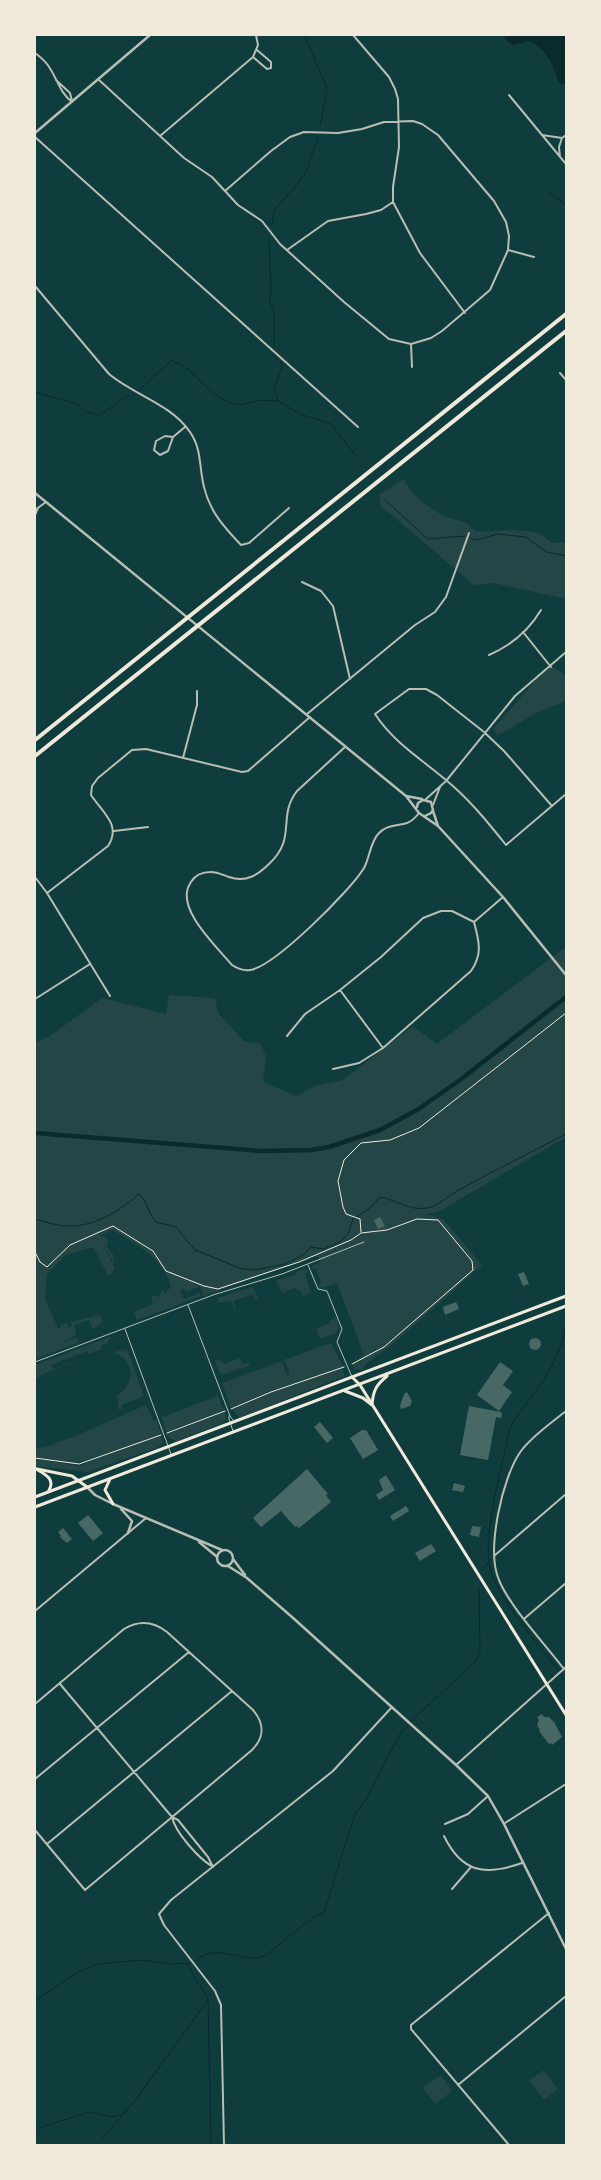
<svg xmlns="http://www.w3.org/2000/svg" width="601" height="2180" font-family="'Work Sans',sans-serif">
	<rect width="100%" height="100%" fill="#0f3d3e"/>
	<path fill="#244646" d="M404 479C411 495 429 509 445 516 461 523 464 518 476 532L507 530 526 531 539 533 552 543 566 542V599L493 583 474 585 381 506 379 495Z
		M552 666 566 676V701L536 713 501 734 496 735 494 728 537 679Z
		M566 947V1137L438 1212 425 1214 443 1219 482 1265 394 1343 367 1363 362 1370 355 1369 352 1365 364 1357 350 1362 364 1355 337 1283 323 1288 319 1286 321 1282 316 1269H313L312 1266 320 1262 318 1256 203 1296 200 1286 186 1292 183 1288 180 1290 184 1299 200 1293 201 1296 137 1320 134 1312 153 1304 151 1297 155 1295 158 1297 160 1296 159 1293 164 1291 165 1294 167 1293V1290L171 1288C166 1260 136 1244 113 1230L99 1236H105L109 1243 106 1245 111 1253 113 1254 114 1264 101 1240 115 1269 110 1275H108L93 1247 65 1255 47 1274 45 1299 58 1328H60V1325L67 1323 68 1327 72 1326 71 1322 100 1315 103 1322 93 1329 89 1320 74 1325 76 1335 59 1344 77 1337 80 1342 35 1359V1043L50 1036 102 998 166 1014 169 995 215 998 218 1013 244 1041 261 1044 266 1057 263 1082 297 1096 314 1086 343 1080 413 1026 437 1044Z
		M305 1269 308 1271 305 1274 311 1293 303 1296 302 1292 294 1288 282 1293 276 1280 296 1275 295 1272Z
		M253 1287 258 1299 255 1300 253 1294 233 1301 236 1311H235L231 1301 219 1303 217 1298Z
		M336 1317 339 1327 336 1333 322 1338 319 1337 316 1329 330 1323V1321Z
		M110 1337 108 1343 101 1345 102 1349 89 1354 87 1351 51 1365 53 1369 89 1357 45 1373 35 1379V1365Z
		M331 1343 343 1367 271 1391 231 1408 222 1383 282 1361 285 1371 288 1376 289 1371 284 1360Z
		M127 1349 144 1396 121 1405 122 1409 119 1410 117 1402 119 1401 116 1397C135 1384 137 1363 114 1352Z
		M240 1358 242 1364 249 1363V1366L221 1375 215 1361 220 1360 225 1364Z
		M343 1368 344 1376 239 1418 232 1409 273 1392Z
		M217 1393 224 1411 166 1432 161 1415 163 1417 217 1396Z
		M146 1405 154 1421 156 1420 161 1434 138 1443 162 1436 163 1442 159 1447 87 1472 35 1466V1458L78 1466 132 1445 74 1464 35 1457V1448L45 1447 73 1437Z
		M225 1412 226 1418 223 1423 176 1441 171 1439 167 1434Z
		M544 2070 558 2089 544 2100 529 2081Z
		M441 2075 452 2091 435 2104 423 2088Z"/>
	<path fill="#0a2a2b" d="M504 35H566V85L559 83C553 65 548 51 530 41L513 45 505 39Z"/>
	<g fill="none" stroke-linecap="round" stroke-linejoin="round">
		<path stroke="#0a2a2b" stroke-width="1" d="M305 35 327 89 320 125
			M548 192 566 205
			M272 226 274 210 296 186 306 172 318 137
			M269 238 271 289 270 303 274 310V346
			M273 355 283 365 274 387 278 401
			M138 391 172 360 189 370 214 394 229 403 240 405 260 400 278 401 300 414 331 424 357 457
			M35 392 77 404 85 412 100 415 128 395
			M385 500 428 539 465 536
			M470 538 477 540 497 534 526 537 546 552 566 556
			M35 1219C46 1222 58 1226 69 1226 94 1227 121 1210 139 1194 146 1199 148 1213 156 1222L176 1227 195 1250 242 1269 255 1270 285 1264 303 1255 311 1247 324 1249 341 1241 348 1234 353 1219 369 1209 380 1197C397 1200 409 1211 427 1208 438 1206 448 1196 457 1191 493 1171 530 1153 566 1134
			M483 1569 488 1563
			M558 1670C539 1645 497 1597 490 1568 482 1537 503 1462 510 1428 520 1408 537 1393 548 1373 557 1357 563 1342 566 1325
			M561 1675 566 1682
			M411 1721 475 1662 480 1652 479 1589
			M197 1959C221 1942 243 1965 264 1956 270 1953 275 1947 280 1944 294 1932 308 1920 324 1912L355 1814 365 1801 400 1734 408 1725
			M187 1964 208 1999 211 2145
			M35 2001 80 1971 99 1964 140 1960 174 1964 190 1963
			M35 2129 89 2112 111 2117 123 2114
			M102 2139 137 2098 207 2001"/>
		<path stroke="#0a2a2b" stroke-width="4.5" d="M35 1133 261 1151 311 1150 329 1147 380 1130 417 1110 460 1080 566 997"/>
	</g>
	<path fill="#486865" d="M380 1217 385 1226 378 1229 374 1220Z
		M524 1272 529 1284 523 1286 518 1274Z
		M456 1302 459 1309 445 1315 443 1307Z
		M529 1344a6 6 0 1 1 12 0a6 6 0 1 1-12 0Z
		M500 1362 513 1371 503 1385 512 1392 499 1411 477 1395Z
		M407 1392 412 1401 410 1406 401 1409 400 1406 404 1394Z
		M469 1406 501 1412 502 1414 501 1418 496 1417 488 1460 460 1455Z
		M320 1422 333 1438 327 1443 314 1427Z
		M362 1430H366L378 1450 363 1459 350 1438Z
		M307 1469 328 1494 326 1495 331 1502 299 1528 297 1526 295 1527 281 1511 261 1527 253 1518Z
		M386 1475 395 1490 379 1500 376 1495 383 1490 379 1480Z
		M454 1483 465 1486 463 1492 452 1490Z
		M406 1506 409 1511 393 1521 390 1516Z
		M88 1515 103 1533 93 1541 78 1523Z
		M472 1526 481 1527 479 1537 470 1535Z
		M63 1528 72 1539 67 1543 60 1537 61 1536 58 1532Z
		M431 1544 436 1551 420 1561 415 1553Z
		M542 1714 544 1717H549L554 1722 562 1737 552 1745 551 1743 549 1744 539 1731 540 1730 537 1725 539 1720 537 1717Z"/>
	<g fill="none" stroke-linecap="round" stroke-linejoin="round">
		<path stroke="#f1e9da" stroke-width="1" d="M361 1232 360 1219 346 1214 343 1207 338 1181 344 1160 361 1143 390 1140 419 1128 566 1013
			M35 1252 40 1262 47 1267 70 1245 113 1226 153 1251 166 1271 204 1286 218 1289 299 1262 351 1240 361 1233 387 1230 417 1219 438 1220 472 1261 473 1270 384 1347 352 1364
			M231 1409 271 1392 344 1367
			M167 1433 225 1411
			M35 1458 79 1464 161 1435"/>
		<path stroke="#b8beb3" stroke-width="1" d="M308 1265 318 1289 327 1291 342 1329 337 1342 352 1377
			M188 1305 230 1416 233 1420
			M125 1329 171 1454
			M35 1362 213 1295 282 1274 364 1242
			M229 1416V1419L233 1431"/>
		<path stroke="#b8beb3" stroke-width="2" d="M353 35 389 77 395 89 398 99 399 147 393 187V202L420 253 465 313
			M35 53C39 56 44 60 47 64 57 77 59 92 72 102
			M253 57 267 69 271 68V62L257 50
			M56 80 70 93 72 101
			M99 80 184 158 212 177 238 205 262 221 280 244 344 302 389 339 411 344 431 338 442 331 490 290 508 250 509 236 506 222 494 201 438 135 422 124 413 121 384 122 362 129 338 133 304 132 290 137 271 151 225 191
			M509 95 566 164
			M542 135 562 138 566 135
			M160 136 253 57 258 45 256 35
			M35 137 358 427
			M560 157 559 147 562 138
			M287 250 328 221 366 214 381 210 393 202
			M508 250 534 257
			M35 286 109 374C134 395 171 404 190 432 202 449 199 468 204 487 210 512 224 527 241 545L249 543 289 508
			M411 344 412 367
			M560 373 566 380
			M173 437 168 451 160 455 154 450 156 441 165 436 173 437 185 427
			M35 510 46 502
			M35 515 38 508
			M302 582 321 591 333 606 350 679
			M523 632 551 667
			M489 655C510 646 529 630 541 610
			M307 714 415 625 435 612 446 597 469 533
			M345 747 297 791C277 817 297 837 270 863 258 875 246 883 229 877 223 875 217 872 211 872 203 872 195 875 191 882 173 907 217 947 232 965 238 969 243 971 250 970 274 967 351 890 364 868 370 857 370 842 379 833 386 825 398 826 407 823 412 821 416 817 419 813
			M183 758 197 705V691
			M425 800 446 781 515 696 566 652
			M433 805 440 787
			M552 806 504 751 484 732 437 695 426 689H409L375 714C395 745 428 763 454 787 474 805 490 825 506 845L566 794
			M114 831 148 827
			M35 877 47 893 110 996
			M47 893 108 846C122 825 102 812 91 795L92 786 98 778 132 750 146 749 242 772 248 771 310 717
			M474 922 503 897
			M340 990 383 1048
			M35 999 90 964
			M287 1036 305 1014 340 990 381 957 423 918 441 911H452L474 922
			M333 1069 359 1063 383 1048 471 971C483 954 479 941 474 922
			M494 1556 566 1494
			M35 1611 146 1518
			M525 1618 566 1583
			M564 1669C545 1644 510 1607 499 1580 486 1551 502 1477 521 1451 532 1436 551 1423 566 1411
			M60 1684 172 1817 178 1820 208 1857 213 1867
			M35 1704 124 1629C139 1620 153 1621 167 1632L253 1710C265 1724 264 1738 252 1750L85 1890 35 1830
			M456 1765 566 1667
			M35 1779 189 1652
			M172 1817C175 1832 199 1859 212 1866
			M505 1823 566 1784
			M445 1824 468 1814 488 1796
			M444 1836C462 1873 485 1876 522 1863
			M47 1844 232 1691
			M452 1889 471 1867
			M458 2085 566 1996
			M224 2145 221 2005 215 1991 164 1925 159 1914 171 1900 333 1771 392 1707
			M509 2145 411 2029V2025L549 1913"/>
		<path stroke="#b8beb3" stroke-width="2.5" d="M35 133 150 35
			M35 493 406 796 419 813 438 826 503 897 566 975
			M406 796 422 799
			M417 807 418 803 423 800 431 802 433 810 431 813 425 816
			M433 811 438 826
			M87 1487 95 1495 113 1504 222 1550
			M121 1509 132 1521 128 1533
			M199 1542 216 1556
			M217 1558a8 8 0 1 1 16 0a8 8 0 1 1-16 0Z
			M233 1559 245 1575
			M228 1566 247 1578 292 1617 456 1765 488 1796 504 1824 566 1949"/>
		<path stroke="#f1e9da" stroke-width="3" d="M352 1377 360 1385 566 1715
			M37 1469 72 1476 87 1487"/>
		<path stroke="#f1e9da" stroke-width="3" d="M345 1391 363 1398 372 1405
			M372 1405C373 1391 376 1385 387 1376
			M36 1469C47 1475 56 1480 48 1492
			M110 1479 105 1490 113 1504
			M35 1497 566 1296
			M35 1507 566 1306"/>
		<path stroke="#f1e9da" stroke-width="4" d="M35 740 566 314
			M35 756 566 331"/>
	</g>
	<rect width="601" height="2180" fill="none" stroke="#f1e9da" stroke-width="72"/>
</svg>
